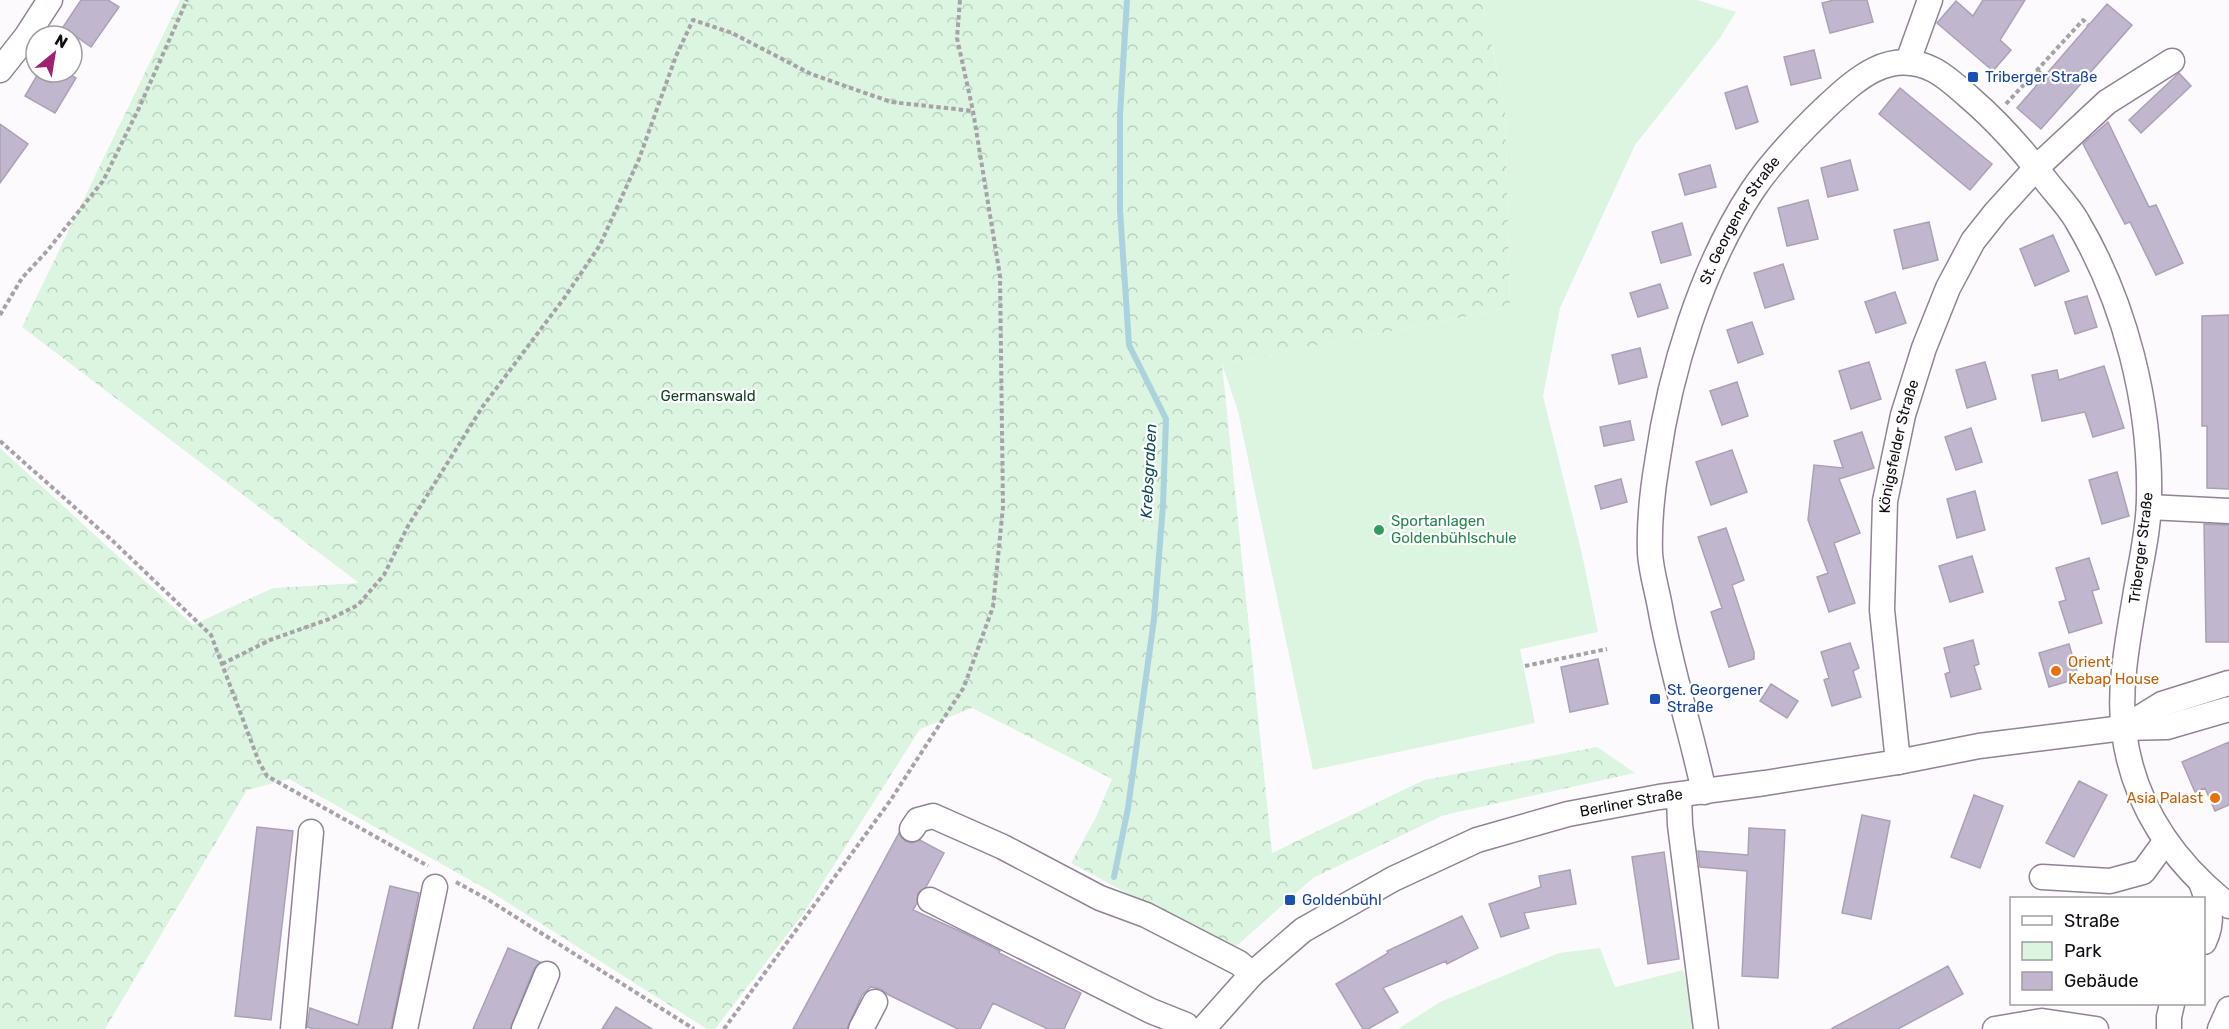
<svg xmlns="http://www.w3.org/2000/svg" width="2229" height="1029" font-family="Rubik,sans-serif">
	<defs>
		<pattern id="forest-crowns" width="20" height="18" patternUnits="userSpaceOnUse" patternTransform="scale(1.5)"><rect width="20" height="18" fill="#dbf5e0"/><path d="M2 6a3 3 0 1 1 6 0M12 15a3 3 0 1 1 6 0" fill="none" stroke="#bbd1bf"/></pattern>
	</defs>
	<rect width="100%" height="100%" fill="#fdfafe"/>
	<path fill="#dbf5e0" d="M1482 0H1697L1736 12 1720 38 1635 145 1560 308 1543 396 1582 554 1598 632 1520 649 1535 723 1313 770 1238 411 1222 364 1510 308 1505 106Z
		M1600 948 1615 987 1683 970 1699 1029H1398L1440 1002 1559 953Z"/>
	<path fill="url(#forest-crowns)" d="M180 0H1482L1505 106 1510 308 1222 364 1272 853 1424 780 1597 747 1635 773 1444 815 1313 878 1232 950 1071 863 1096 817 1112 779 972 708 920 729 803 914 715 1029H707L488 890 289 779 247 790 105 1029H0V448L193 625 273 588 359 583 22 327Z"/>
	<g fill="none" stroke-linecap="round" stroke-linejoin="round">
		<path stroke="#aad3dd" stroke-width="6" d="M1114 877 1128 808 1154 619 1163 505 1166 419 1129 345 1120 210V115L1127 0"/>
	</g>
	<path fill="#c0b7ce" stroke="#aaa1b7" stroke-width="1.5" d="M81 0H108L119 7 91 47 63 27Z
		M1834 0H1867L1873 22 1830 33 1822 3Z
		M1983 0H2025L2000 40 2011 50 1993 71 1937 23 1956 1 1973 16Z
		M2107 4 2132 25 2088 75 2082 68 2086 78 2041 129 2017 108Z
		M1814 50 1821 78 1791 85 1784 57Z
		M39 72H66L76 78 55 113 25 96Z
		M2179 73 2191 86 2141 133 2129 120Z
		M1747 86 1758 122 1736 129 1725 93Z
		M1900 88 1992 164 1970 190 1879 114Z
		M2108 122 2149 207 2156 205 2183 263 2156 275 2130 222 2125 224 2083 144Z
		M0 124 28 144 0 183Z
		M1850 160 1858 190 1828 197 1821 168Z
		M1710 165 1716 187 1685 195 1679 174Z
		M1808 200 1818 239 1787 246 1778 208Z
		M1929 222 1938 260 1903 269 1894 230Z
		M1682 223 1691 255 1661 263 1652 232Z
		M2053 235 2069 271 2035 286 2020 249Z
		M1783 264 1794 299 1765 308 1754 273Z
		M1660 284 1668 308 1638 317 1630 293Z
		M1895 292 1906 323 1876 333 1865 302Z
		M2087 296 2097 327 2075 334 2065 302Z
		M2229 315V489L2207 488V426H2202V316Z
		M1752 322 1763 354 1738 363 1727 330Z
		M1640 348 1647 377 1619 384 1612 355Z
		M1869 362 1881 399 1851 409 1839 371Z
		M1985 362 1996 399 1967 408 1956 370Z
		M2104 366 2124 428 2093 437 2085 412 2042 421 2032 375 2057 370 2059 380Z
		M1737 382 1748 416 1722 425 1710 391Z
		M1630 421 1634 440 1604 446 1600 427Z
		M1971 428 1982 462 1956 470 1945 437Z
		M1862 432 1874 468 1839 479 1860 533 1834 543 1855 603 1829 612 1817 577 1828 573 1808 520 1814 465 1843 468 1834 441Z
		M1732 450 1747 492 1711 505 1696 462Z
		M2117 472 2129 516 2102 524 2089 480Z
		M1621 479 1627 502 1601 509 1595 486Z
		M1975 491 1985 530 1957 538 1947 499Z
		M2204 524 2229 525V642H2206Z
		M1726 528 1744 580 1732 585 1754 652V659L1729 667 1711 612 1722 608 1698 537Z
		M1972 556 1983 592 1950 602 1939 566Z
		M2089 558 2099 589 2092 591 2102 623 2069 633 2059 602 2066 600 2056 568Z
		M1973 640 1979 664 1974 666 1981 689 1951 697 1945 674 1950 672 1944 648Z
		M1850 643 1859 668 1853 671 1861 697 1832 706 1824 680 1829 678 1821 652Z
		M2069 644 2079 678 2049 687 2039 653Z
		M1598 659 1608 704 1570 712 1561 667Z
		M1771 684 1798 701 1787 718 1760 701Z
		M2229 742V805L2215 811 2205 788 2195 792 2182 762Z
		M2079 781 2107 795 2074 857 2046 843Z
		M1974 795 2003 806 1980 868 1951 857Z
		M1862 815 1890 821 1871 919 1842 913Z
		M257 827 293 831 271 1020 235 1016Z
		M1749 828 1785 830 1778 978 1742 976 1747 871 1700 867 1698 851 1748 855Z
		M899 833 905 841 912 843 920 840 944 853 926 887 918 893 917 903 913 910 964 933 1000 951 999 953 1081 993 1064 1029H1048L993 1003 980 1029H958L887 994 881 989 871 987 862 995 847 1029H793Z
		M1664 852 1679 959 1648 964 1632 857Z
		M1570 870 1576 904 1524 913 1529 928 1501 937 1489 904 1541 887 1539 876Z
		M390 886 419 893 391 1029H313L307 1027 310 1008 358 1025Z
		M1462 916 1478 948 1447 964 1446 961 1383 988 1398 1012 1368 1029H1363L1336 984 1388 953 1387 951Z
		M508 948 540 962 534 969 510 1029H473Z
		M1948 966 1963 994 1898 1029H1831Z
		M616 1007 652 1029H602Z"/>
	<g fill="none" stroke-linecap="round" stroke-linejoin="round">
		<g stroke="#918295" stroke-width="27">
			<g id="minor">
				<path d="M1908 61 1930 0"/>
				<path d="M0 70 26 37 50 0"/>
				<path d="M2149 507 2229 511"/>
				<path d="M2123 728 2162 704 2229 683"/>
				<path id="s1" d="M1898 762 1882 610 1885 501 1903 415 1924 348 1948 288 1973 241 1996 212 2036 168 2107 102 2172 61"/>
				<path id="s2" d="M1704 792C1691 730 1671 670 1660 607 1657 590 1651 571 1650 553 1649 523 1652 493 1657 463 1670 371 1701 269 1752 191 1772 161 1798 134 1824 109 1855 80 1889 47 1934 70 1947 77 1959 88 1970 98 1998 122 2021 148 2044 178 2054 192 2068 205 2077 221 2125 302 2151 404 2149 498 2149 531 2140 565 2135 597 2128 639 2118 690 2124 732 2133 804 2173 862 2229 906"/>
				<path d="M1679 795 1680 825 1706 1029"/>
				<path d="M912 829 918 820 933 816 967 831 1003 847 1100 898 1146 915 1239 963 1252 974"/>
				<path d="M2042 877 2110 881 2143 872 2165 842"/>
				<path d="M2202 885C2210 906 2214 921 2204 942"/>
				<path d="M930 900 1151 1011 1186 1025"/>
				<path d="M293 1029 311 832"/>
				<path d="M405 1029 435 887"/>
				<path d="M524 1029 547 974"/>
				<path d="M861 1029 875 1002"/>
				<path id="s3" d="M1203 1029 1252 974 1303 930 1393 879 1477 840 1568 814 1659 797 1765 783 1898 762 1979 746 2123 728 2167 727 2229 709"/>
				<path d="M1995 1029 2042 1021 2096 1029"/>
				<path d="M2169 1029V1017L2172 1004"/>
				<path d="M2220 1029 2229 1009"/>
			</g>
		</g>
		<path stroke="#a6a2a7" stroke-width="4" stroke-dasharray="4.5 3" stroke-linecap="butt" d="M2037 70 2044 76
			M2006 104 2083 20 2088 25
			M0 315 22 278 47 251 103 181 139 108 187 0
			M0 441 116 544 211 635 259 762 267 776 428 866
			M222 664 270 640 332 618 358 605 384 575 408 526 483 406 565 297 600 245 639 159 676 56 693 20 732 33 811 74 891 102 973 111
			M1525 666 1607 649
			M456 882 487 899 694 1029
			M724 1029 890 801 964 687 993 607 1003 507 1000 276 973 111 957 38 960 0"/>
		<use href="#minor" stroke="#fff" stroke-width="24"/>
	</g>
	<g fill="#1a4fb4" stroke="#fff" stroke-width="2">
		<rect x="1967" y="71" width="12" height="12" rx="3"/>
		<rect x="1649" y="693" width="12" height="12" rx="3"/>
		<rect x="1284" y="894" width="12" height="12" rx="3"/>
	</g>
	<circle fill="#2e9e5b" stroke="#fff" stroke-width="2" cx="1379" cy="530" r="6"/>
	<g fill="#e8710a" stroke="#fff" stroke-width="2">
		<circle cx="2056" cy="671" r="6"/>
		<circle cx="2215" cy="798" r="6"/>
	</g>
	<g text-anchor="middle" stroke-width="4.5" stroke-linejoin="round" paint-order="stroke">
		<g font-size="15" fill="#164399" stroke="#fff" text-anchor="start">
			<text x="1985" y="82">Triberger Straße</text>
			<text x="1667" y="695">St. Georgener<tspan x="1667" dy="17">Straße</tspan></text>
			<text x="1302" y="905">Goldenbühl</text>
		</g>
		<g font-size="15" fill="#110b12" stroke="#fff">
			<text dy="5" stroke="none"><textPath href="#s2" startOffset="594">St. Georgener Straße</textPath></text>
			<text dy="5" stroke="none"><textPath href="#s1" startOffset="318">Königsfelder Straße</textPath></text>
			<text transform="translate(2141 548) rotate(-83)" y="5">Triberger Straße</text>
			<text dy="5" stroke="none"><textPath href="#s3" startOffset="496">Berliner Straße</textPath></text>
		</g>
		<g font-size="15" fill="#134323" stroke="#fff">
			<text x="708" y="401">Germanswald</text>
		</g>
		<g font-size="15" fill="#27864d" stroke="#fff" text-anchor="start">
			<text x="1391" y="526">Sportanlagen<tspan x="1391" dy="17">Goldenbühlschule</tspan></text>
		</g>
		<g font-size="15" fill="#c56008" stroke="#fff" text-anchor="start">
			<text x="2068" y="667">Orient<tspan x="2068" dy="17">Kebap House</tspan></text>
			<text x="2203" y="803" text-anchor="end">Asia Palast</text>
		</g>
		<g font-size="16" font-style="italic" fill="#124c57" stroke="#fff">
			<text transform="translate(1148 471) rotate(-87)" y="6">Krebsgraben</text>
		</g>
	</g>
	<rect x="2010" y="897" width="195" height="108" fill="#ffffff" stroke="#a09da0" stroke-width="1.5"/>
	<rect x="2022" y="916" width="30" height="9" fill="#ffffff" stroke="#a09da0" stroke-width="1.5"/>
	<text x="2064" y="927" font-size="18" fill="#110b12">Straße</text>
	<rect x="2022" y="942" width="30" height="18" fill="#dbf5e0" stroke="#a09da0" stroke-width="1.5"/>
	<text x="2064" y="957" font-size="18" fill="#110b12">Park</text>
	<rect x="2022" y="972" width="30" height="18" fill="#c0b7ce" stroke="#a09da0" stroke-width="1.5"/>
	<text x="2064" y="987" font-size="18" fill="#110b12">Gebäude</text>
	<g transform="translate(54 54) rotate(30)"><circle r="28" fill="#ffffff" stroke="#a09da0" stroke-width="1.5"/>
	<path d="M0-4.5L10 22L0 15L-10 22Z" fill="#a02072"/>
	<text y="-9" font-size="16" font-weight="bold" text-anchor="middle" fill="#110b12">N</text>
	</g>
</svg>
